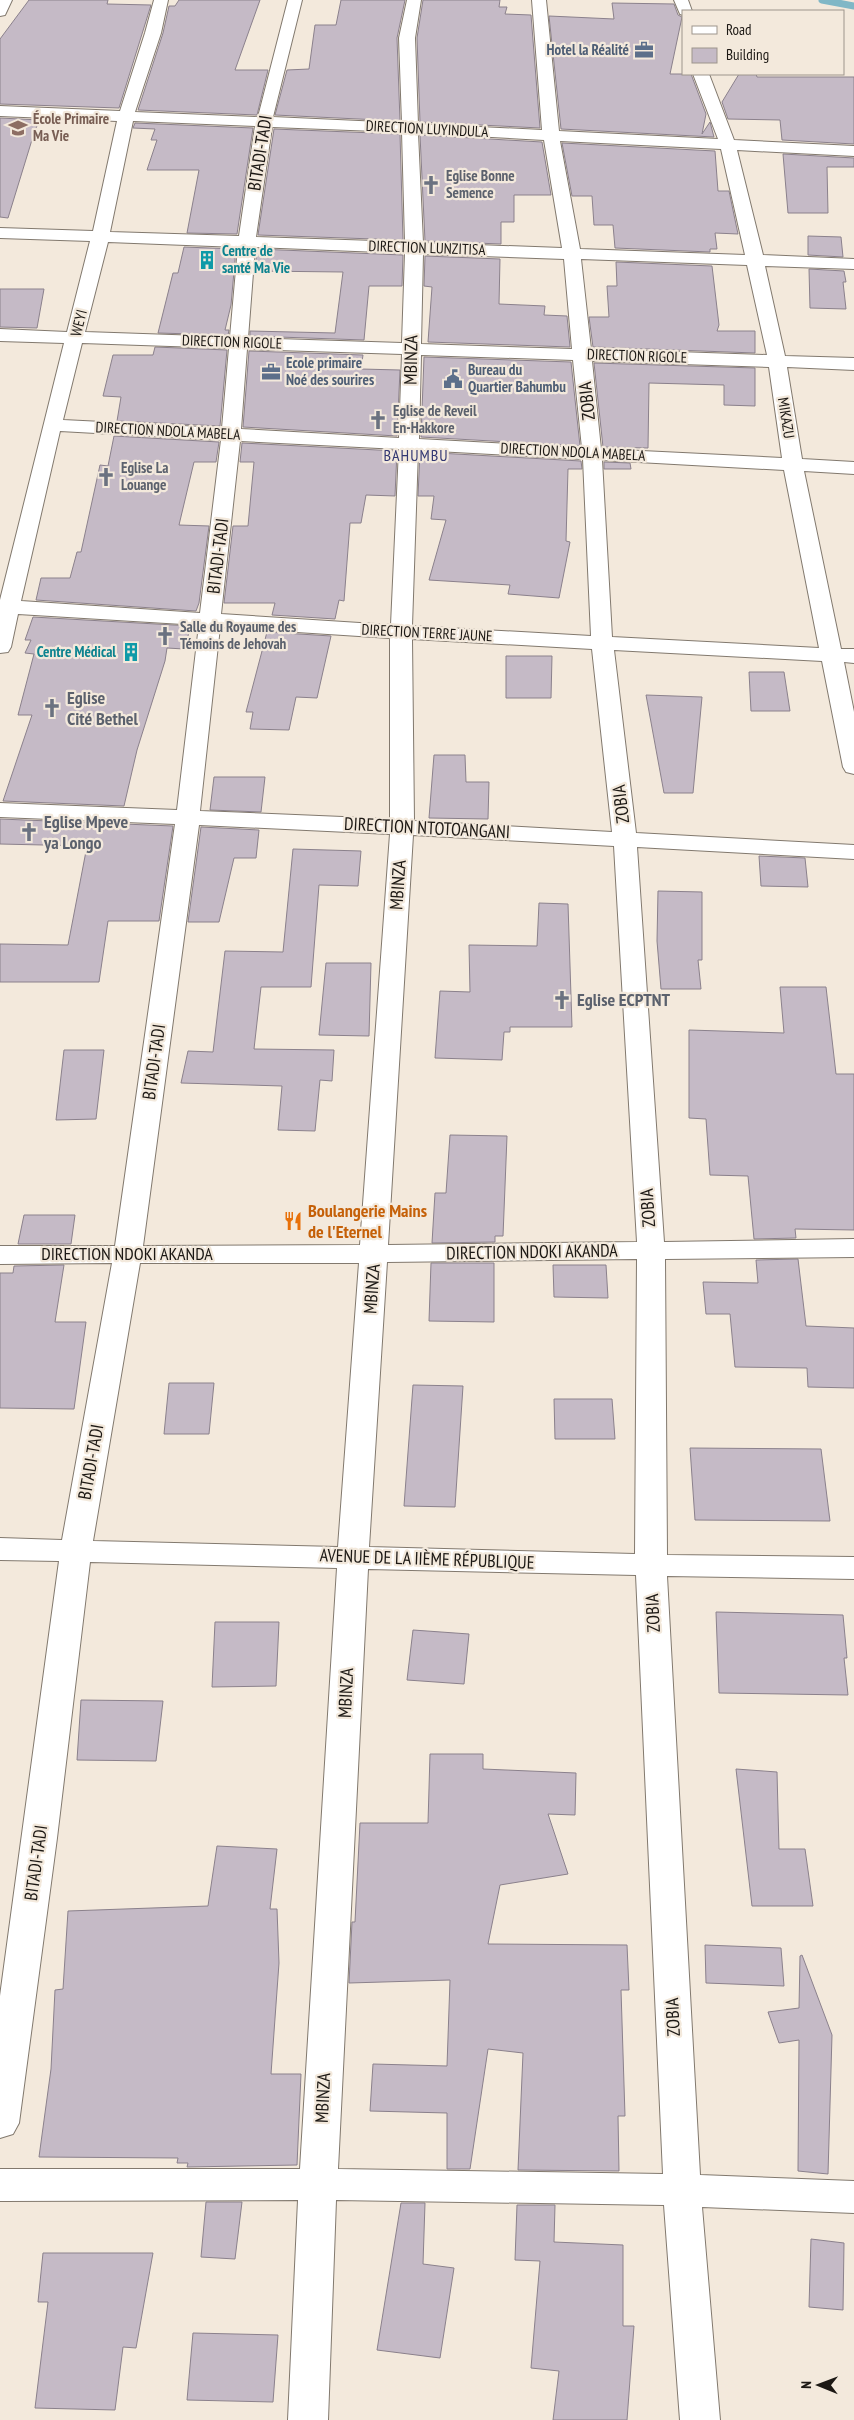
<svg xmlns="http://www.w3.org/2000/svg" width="854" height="2420" font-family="'PT Sans Narrow',sans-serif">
	<rect width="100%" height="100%" fill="#f3e9dc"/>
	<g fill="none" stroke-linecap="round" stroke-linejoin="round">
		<path stroke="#80b7c6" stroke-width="7" d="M822 0 854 6"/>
	</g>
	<path fill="#c5bac6" stroke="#8b818c" d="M29 0H108L107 4 151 5 119 108 0 104V39Z
		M179 0H260L235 70H268L257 115 138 110 163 33 169 6H175Z
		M341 0H405L397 38 400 121 275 115 287 70 309 69 315 25H336Z
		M423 0H500L499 7H507L505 14 531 15 540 128 420 122 417 38Z
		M612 3 674 4 678 15 682 17 670 74H691L706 114 702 134 710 122 714 137 561 129 549 16 614 19Z
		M739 74H756L757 77H854V144L782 140 780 120 728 119 722 102Z
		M0 118 40 120 35 130 8 218 0 217Z
		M135 123 253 128 237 234 187 233 199 170H147L157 140H151L155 129 133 128Z
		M274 129 400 134 403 240 258 235Z
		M420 135 542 142 551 195H514V222H501V244L425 241Z
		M562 143 715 151 718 191H729L738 234 715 233 717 249H710V252L615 248 613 225H594L592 196H572Z
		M783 154 854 158V167H827L828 213H788Z
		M808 236 841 237 843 257 808 255Z
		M184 247 236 249 231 305 225 330H229L228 335 158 333 173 273H178Z
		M257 249 403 255 402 286H369L364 340 250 336V331L335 333 343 272 255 271Z
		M425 256 500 259 499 304 545 306 544 315 567 316 570 347 428 342 432 287 424 286Z
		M616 262 712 266 719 325 717 331H755V353L593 347 589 317H609L607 286H617Z
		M809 269 844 271 846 282H843L846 309 810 308Z
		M0 289H44L37 328 0 327Z
		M155 347 227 350 220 426 117 421 121 397 103 396 113 355H153Z
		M249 351 363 355 361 369 400 370 397 436 243 427Z
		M424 357 571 362 580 446 421 437Z
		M594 363 755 368V406L724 405V385L649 383 648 448 603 447Z
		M114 436 219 442 216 462H194L179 525 209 526 199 603 196 611 36 600 41 578H70L77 552H81L100 465 108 466Z
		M242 443 397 451 395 496 366 495 361 523H350L344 601 339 600 335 619 272 615 275 603H224L233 526H248L254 462H240Z
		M420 452 581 461 582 469H568L566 541 570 542 559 598 508 594 510 585 429 580 446 520 431 519 434 496H418Z
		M604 462 630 463 631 469H604Z
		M33 617 191 626 184 649 167 648 165 661 137 750 124 806 3 801 32 715H18L34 654 25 653 31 640H25Z
		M267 632 331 636 317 698 296 697 289 730 250 729 253 712H246Z
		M506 656H552L551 698H506Z
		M749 672H784L790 711H751Z
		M646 695 702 697 693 793H664Z
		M434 755H465L466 782H489L488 819 429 818Z
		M214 777H265L261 812 210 810Z
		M0 819 173 826 159 921H108L99 982H0V944L68 945 87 846 0 844Z
		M201 827 259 830 256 858H234L219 922H188Z
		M293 849 361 851 358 886 319 885 311 987H261L254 1049 334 1050 332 1081 320 1080 315 1131 278 1130 282 1086 181 1083 188 1051 213 1052 225 951 283 952Z
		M759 856 805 858 808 887 761 886Z
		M658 891 702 892V960H698L701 989H661L657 941Z
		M539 903 568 904 572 1027H510V1032H504L502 1060 435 1058 440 991 470 992 469 945 537 946Z
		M326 963H371L369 1036 319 1035Z
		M780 987H826L836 1074H854V1230L795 1229 796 1238 754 1239 748 1176 710 1175 706 1119 689 1118V1030L784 1033Z
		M64 1050H104L96 1119 56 1120Z
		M450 1135 507 1136 503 1236H495V1242L432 1243 435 1193H446Z
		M24 1215H75L71 1244H18Z
		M798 1259 806 1326 854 1328V1388L808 1387 807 1368 735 1367 730 1314H706L703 1282 758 1283 756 1260Z
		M431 1263H494V1322L429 1321Z
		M64 1265 55 1322H86L74 1409 0 1408V1273H13L14 1266Z
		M553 1265H606L608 1298 554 1297Z
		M169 1383H214L209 1434H164Z
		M413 1385 463 1386 455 1507 404 1506Z
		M554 1399H612L615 1439H555Z
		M690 1448 821 1449 830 1521 695 1520Z
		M716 1612 843 1615 847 1658H844L848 1695 719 1693Z
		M215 1622H279L276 1686 212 1687Z
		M413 1630 469 1634 464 1684 407 1680Z
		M81 1700 163 1701 156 1761 77 1760Z
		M430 1754H483V1769L576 1773 575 1815 548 1814 568 1874 500 1885 488 1944 627 1945 629 1990H621L625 2116H618L619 2171 518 2170 523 2053 488 2049 470 2169H447V2113L370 2111 373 2064 447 2066 450 1980 349 1983 352 1922H355L360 1823H428Z
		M736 1769 777 1772 779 1849H805L813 1906H752Z
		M217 1846 277 1849 270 1909H277L279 1963 271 2074H301L297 2165 187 2167 188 2163H177L178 2158 39 2157 51 2069 55 1990 63 1989 68 1911 208 1906Z
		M705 1945 781 1948 784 1986 706 1983Z
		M802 1955 832 2035 828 2174 798 2171 799 2040 779 2043 768 2012 799 2008 800 1956Z
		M206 2202H242L235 2259 201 2257Z
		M401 2203H425L423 2264 454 2268 440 2358 377 2350Z
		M517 2205H555L554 2242 623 2245V2326H634L627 2420H553L559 2371 531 2368 540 2261 515 2260Z
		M811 2239 844 2243 843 2310 809 2307Z
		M43 2253H153L136 2348 123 2347 115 2410 35 2408 48 2302H38Z
		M193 2333 278 2335 273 2402 187 2400Z"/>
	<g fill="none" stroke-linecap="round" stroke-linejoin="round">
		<g stroke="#82796e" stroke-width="2">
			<path id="minor" d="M0 0H12L5 15 0 16Z
				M154 0H168L161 33 135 112 258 117 288 0H302L273 117 402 123 399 38 407 0H421L415 38 418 124 542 130 532 0H546L559 131 718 139 693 74H709L734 140 854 146V156L737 150 763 255 854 259V269L765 266 785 356 854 358V370L787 367 802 459 854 462V474L804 471 841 649H854V663L844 662 854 712V774L846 772 843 767 822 661 614 650 636 833 854 845V859L637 847 664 1242 854 1239V1257L665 1259 667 1555 854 1557V1579L667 1576 700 2175 854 2181V2213L702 2207 720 2420H680L664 2205 336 2200 328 2420H288L298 2200 0 2201V2169H300L337 1568 90 1562 57 1838 19 2123 13 2134 0 2138V1996L59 1561 0 1560V1538L62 1540 112 1263 0 1264V1246H115L175 824 0 817V803L177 810 199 625 18 614 11 647 8 652 0 653V600L64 343 0 341V329L67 332 90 241 0 238V228L93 231 117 121 0 116V106L120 111 145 33ZM133 121 255 126 239 236 110 232ZM272 127 402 132 405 242 256 237ZM418 133 544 140 562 248 423 243ZM560 141 721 149 745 255 580 249ZM108 242 238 247 230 337 85 332ZM255 247 405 253 402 343 248 338ZM423 254 564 259 572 349 421 344ZM581 259 747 265 767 355 591 349ZM82 343 229 348 222 428 63 420ZM247 349 402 354 399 438 241 429ZM421 355 573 360 582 448 419 439ZM592 361 769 367 782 458 601 449ZM60 431 221 440 200 613 21 601ZM240 441 399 449 391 625 221 614ZM418 450 583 459 591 636 412 626ZM602 460 784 470 819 648 612 637ZM220 627 390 638V819L200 811ZM412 639 592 649 612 832 414 821ZM199 825 390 834 360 1245 143 1246ZM413 835 614 846 637 1242 388 1245ZM637 1259 635 1554 369 1547 387 1262ZM140 1263H359L338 1547 93 1541ZM368 1569 636 1575 663 2174 338 2169Z
				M674 0H688L692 11H683V15L680 14Z"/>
		</g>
		<use href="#minor" fill="#fff" fill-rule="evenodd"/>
	</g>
	<defs>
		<g id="office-bare" transform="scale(1.5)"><path d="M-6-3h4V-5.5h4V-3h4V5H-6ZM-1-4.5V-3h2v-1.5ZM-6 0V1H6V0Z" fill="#5c6f8a" stroke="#f3e9dc" stroke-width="2.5" paint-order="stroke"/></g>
		<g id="school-bare" transform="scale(1.5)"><path d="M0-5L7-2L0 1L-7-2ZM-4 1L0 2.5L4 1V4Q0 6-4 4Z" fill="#8d6e63" stroke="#f3e9dc" stroke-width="2.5" paint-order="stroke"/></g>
		<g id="church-bare" transform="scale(1.5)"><path d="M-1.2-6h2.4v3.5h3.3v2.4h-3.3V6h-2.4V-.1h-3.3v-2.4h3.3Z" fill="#6b7280" stroke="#f3e9dc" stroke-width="2.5" paint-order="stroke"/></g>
		<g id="building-bare" transform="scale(1.5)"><path d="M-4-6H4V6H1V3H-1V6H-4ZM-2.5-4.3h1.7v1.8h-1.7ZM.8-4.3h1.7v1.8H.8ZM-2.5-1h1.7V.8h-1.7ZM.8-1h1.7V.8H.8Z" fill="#0f9aa8" stroke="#f3e9dc" stroke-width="2.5" paint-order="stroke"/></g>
		<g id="civic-bare" transform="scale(1.5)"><path d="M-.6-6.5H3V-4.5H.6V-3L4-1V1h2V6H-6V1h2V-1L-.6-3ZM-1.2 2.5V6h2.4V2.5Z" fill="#5c6f8a" stroke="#f3e9dc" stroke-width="2.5" paint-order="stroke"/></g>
		<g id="restaurant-bare" transform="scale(1.5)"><path d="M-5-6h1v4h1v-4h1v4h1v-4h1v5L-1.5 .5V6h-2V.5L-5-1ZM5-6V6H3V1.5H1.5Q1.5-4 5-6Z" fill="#e8710a" stroke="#f3e9dc" stroke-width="2.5" paint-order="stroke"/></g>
	</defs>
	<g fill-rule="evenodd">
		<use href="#office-bare" x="644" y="50"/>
		<use href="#school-bare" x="18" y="128"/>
		<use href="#church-bare" x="431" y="185"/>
		<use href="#building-bare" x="207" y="260"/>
		<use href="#office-bare" x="271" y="372"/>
		<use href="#civic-bare" x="453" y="379"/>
		<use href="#church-bare" x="378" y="420"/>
		<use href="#church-bare" x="106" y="477"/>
		<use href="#church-bare" x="165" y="636"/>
		<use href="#building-bare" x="131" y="652"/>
		<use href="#church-bare" x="52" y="708"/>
		<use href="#church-bare" x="29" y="832"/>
		<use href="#church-bare" x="562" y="1000"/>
		<use href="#restaurant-bare" x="293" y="1221"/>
	</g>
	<g text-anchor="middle" stroke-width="4.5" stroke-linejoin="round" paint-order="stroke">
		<g font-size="15" font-weight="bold" fill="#4e5e75" stroke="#f3e9dc" text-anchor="start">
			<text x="629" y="55" text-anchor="end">Hotel la Réalité</text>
			<text x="286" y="368">Ecole primaire<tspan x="286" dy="17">Noé des sourires</tspan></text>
			<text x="468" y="375">Bureau du<tspan x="468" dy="17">Quartier Bahumbu</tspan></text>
		</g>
		<g font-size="15" font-weight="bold" fill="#785e54" stroke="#f3e9dc" text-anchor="start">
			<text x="33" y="124">École Primaire<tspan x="33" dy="17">Ma Vie</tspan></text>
		</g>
		<g font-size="15" fill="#1c1814" stroke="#f3e9dc">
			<text transform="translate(427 129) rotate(3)" y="5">DIRECTION LUYINDULA</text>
			<text transform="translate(427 248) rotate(2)" y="5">DIRECTION LUNZITISA</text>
			<text transform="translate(79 323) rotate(-76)" y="5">WEYI</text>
			<text transform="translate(232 342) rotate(2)" y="5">DIRECTION RIGOLE</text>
			<text transform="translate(637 356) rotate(2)" y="5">DIRECTION RIGOLE</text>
			<text transform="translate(786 418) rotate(81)" y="5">MIKAZU</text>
			<text transform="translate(168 431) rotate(3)" y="5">DIRECTION NDOLA MABELA</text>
			<text transform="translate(573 452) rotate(3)" y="5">DIRECTION NDOLA MABELA</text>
			<text transform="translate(427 633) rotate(3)" y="5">DIRECTION TERRE JAUNE</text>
		</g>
		<g font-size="15" font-weight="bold" fill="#5b616d" stroke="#f3e9dc" text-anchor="start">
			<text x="446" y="181">Eglise Bonne<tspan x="446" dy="17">Semence</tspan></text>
			<text x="393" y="416">Eglise de Reveil<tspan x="393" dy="17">En-Hakkore</tspan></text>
			<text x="121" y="473">Eglise La<tspan x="121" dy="17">Louange</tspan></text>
			<text x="180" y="632">Salle du Royaume des<tspan x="180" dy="17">Témoins de Jehovah</tspan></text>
		</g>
		<g font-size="15" font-weight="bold" fill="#0d838f" stroke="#f3e9dc" text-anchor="start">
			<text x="222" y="256">Centre de<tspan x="222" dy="17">santé Ma Vie</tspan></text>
			<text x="116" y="657" text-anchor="end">Centre Médical</text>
		</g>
		<g font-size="16" letter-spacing="1" fill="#323772" stroke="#f3e9dc">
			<text x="416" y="461">BAHUMBU</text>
		</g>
		<g font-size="18" fill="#1c1814" stroke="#f3e9dc">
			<text transform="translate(260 153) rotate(-81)" y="6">BITADI-TADI</text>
			<text transform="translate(411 360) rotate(-89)" y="6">MBINZA</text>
			<text transform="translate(587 401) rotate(-96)" y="6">ZOBIA</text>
			<text transform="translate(218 556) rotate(-83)" y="6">BITADI-TADI</text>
			<text transform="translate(621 804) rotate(-97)" y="6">ZOBIA</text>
			<text transform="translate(427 828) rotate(3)" y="6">DIRECTION NTOTOANGANI</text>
			<text transform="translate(398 885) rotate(-86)" y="6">MBINZA</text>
			<text transform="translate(154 1062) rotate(-82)" y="6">BITADI-TADI</text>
			<text transform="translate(648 1208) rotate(-94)" y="6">ZOBIA</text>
			<text transform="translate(532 1252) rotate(-1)" y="6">DIRECTION NDOKI AKANDA</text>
			<text x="127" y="1260">DIRECTION NDOKI AKANDA</text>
			<text transform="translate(372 1289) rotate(-86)" y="6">MBINZA</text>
			<text transform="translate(91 1462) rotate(-80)" y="6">BITADI-TADI</text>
			<text transform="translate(427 1559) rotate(2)" y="6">AVENUE DE LA IIÈME RÉPUBLIQUE</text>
			<text transform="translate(653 1613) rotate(-93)" y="6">ZOBIA</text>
			<text transform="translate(346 1693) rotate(-87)" y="6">MBINZA</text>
			<text transform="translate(36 1863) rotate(-82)" y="6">BITADI-TADI</text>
			<text transform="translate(673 2017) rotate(-93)" y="6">ZOBIA</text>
			<text transform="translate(323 2098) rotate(-87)" y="6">MBINZA</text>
		</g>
		<g font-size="18" font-weight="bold" fill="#5b616d" stroke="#f3e9dc" text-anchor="start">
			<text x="67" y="704">Eglise<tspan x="67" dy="21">Cité Bethel</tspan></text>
			<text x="44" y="828">Eglise Mpeve<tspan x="44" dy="21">ya Longo</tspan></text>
			<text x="577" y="1006">Eglise ECPTNT</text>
		</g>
		<g font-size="18" font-weight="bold" fill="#c56008" stroke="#f3e9dc" text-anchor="start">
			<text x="308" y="1217">Boulangerie Mains<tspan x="308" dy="21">de l'Eternel</tspan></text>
		</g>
	</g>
	<rect x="682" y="10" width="162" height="65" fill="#f3e9dc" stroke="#9d958c"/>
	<rect x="692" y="26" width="25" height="8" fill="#ffffff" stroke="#9d958c"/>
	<text x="726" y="35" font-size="15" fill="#1c1814">Road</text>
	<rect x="692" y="48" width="25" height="15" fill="#c5bac6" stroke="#9d958c"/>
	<text x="726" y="60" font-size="15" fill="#1c1814">Building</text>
	<g transform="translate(819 2385) rotate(271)" stroke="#f3e9dc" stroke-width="4" paint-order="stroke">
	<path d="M0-4L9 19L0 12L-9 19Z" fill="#1c1814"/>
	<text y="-8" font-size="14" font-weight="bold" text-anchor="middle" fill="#1c1814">N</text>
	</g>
</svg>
